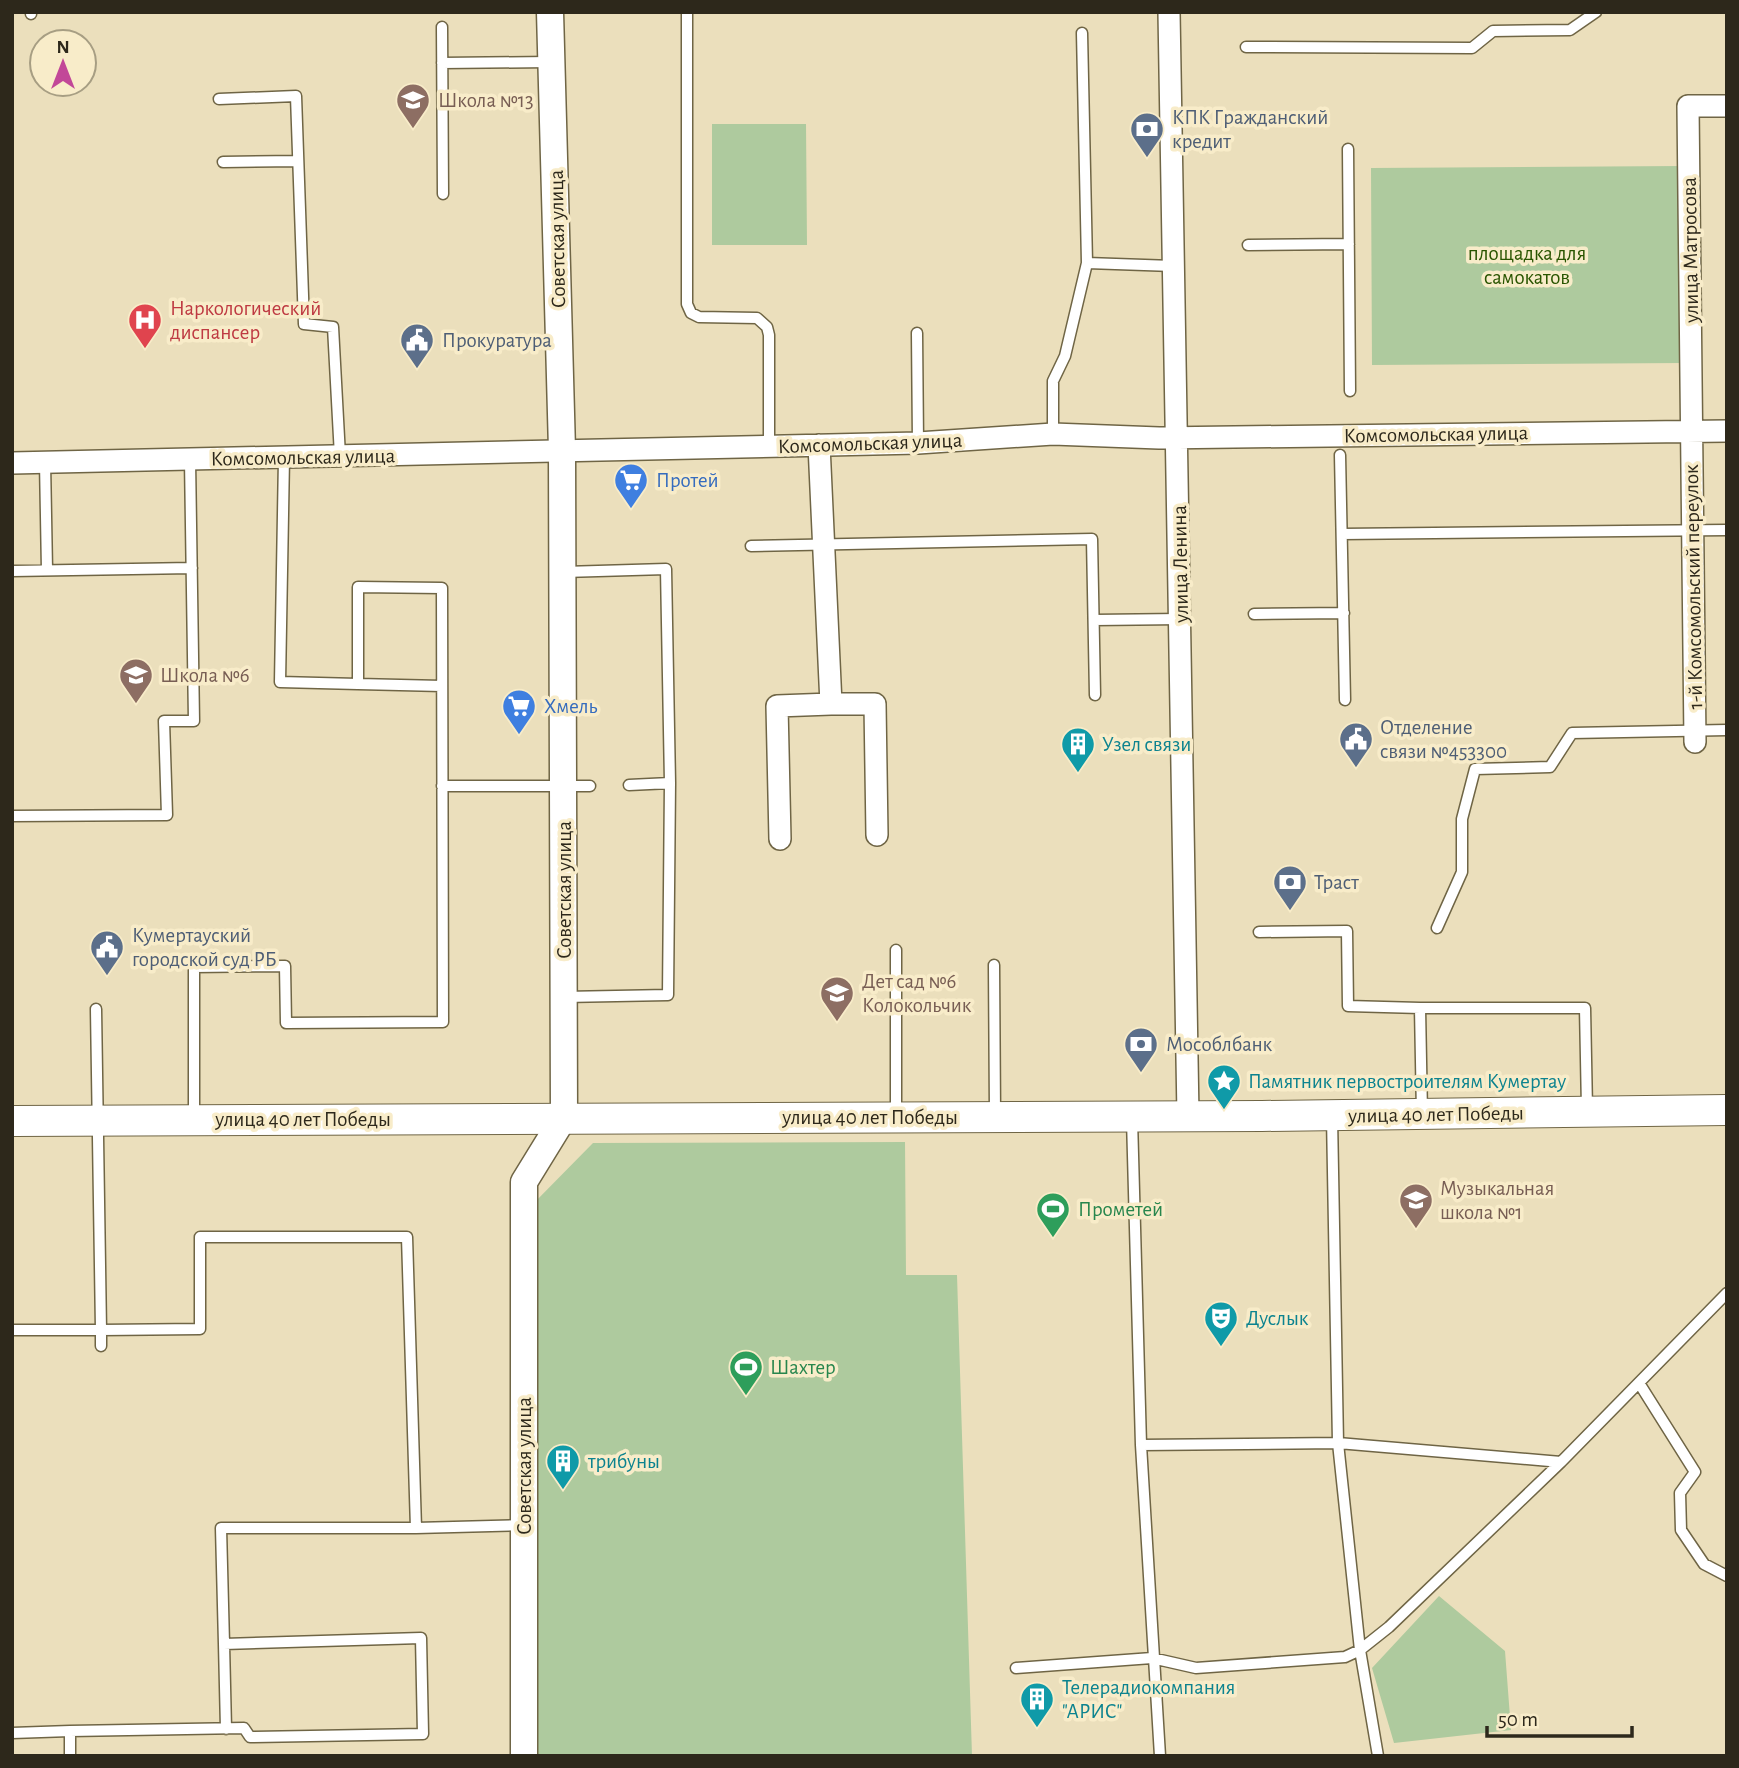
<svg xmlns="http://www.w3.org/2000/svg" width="1739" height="1768" font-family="'Alegreya Sans',sans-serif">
	<rect width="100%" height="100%" fill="#ebdfbc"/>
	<path fill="#aeca9e" d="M712 124H806L807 245H712Z
		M1682 166 1683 363 1372 365 1371 168Z
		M905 1142 906 1275H957L972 1756H534L530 1207 593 1143Z
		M1439 1596 1505 1651 1511 1730 1394 1743 1372 1668Z"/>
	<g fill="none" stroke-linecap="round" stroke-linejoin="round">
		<g stroke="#6f6545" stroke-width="13">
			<path id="service" d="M31 12V14
				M687 12V304L691 313 699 317 757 318 767 327 769 335V446
				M442 27 443 194
				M1246 47 1472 48 1493 31 1570 30 1596 12
				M442 63 550 62
				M219 99 296 96 304 324 333 327 340 456
				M1348 149 1350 391
				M223 162 298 161
				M1248 245 1349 244
				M1087 263 1173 266
				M917 333 918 443
				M1053 434V381L1065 356 1087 263 1082 33
				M1340 455 1345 700
				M45 462 47 570
				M1342 534 1727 530
				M751 546 1092 539 1095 695
				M12 571 192 568
				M564 572 666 569 670 783
				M1254 614 1344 613
				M1094 620 1181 619
				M358 684 442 686
				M442 786H590
				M12 816 167 815 164 721H194L190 460
				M1437 928 1462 872V819L1475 769 1550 767 1572 733 1727 730
				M1259 932 1347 931 1348 1006 1420 1008 1422 1114
				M896 950V1114
				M994 965 995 1114
				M564 997 668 995 670 783 629 785
				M1420 1008H1585L1587 1109
				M96 1009 101 1330 200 1329V1237H407L416 1528 524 1525
				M194 1117V967L285 966 286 1023 443 1022 442 588 358 587V684L280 682 284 458
				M1132 1119 1141 1445 1338 1443 1332 1117
				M12 1330H101V1346
				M1639 1383 1695 1472 1680 1493 1681 1530 1704 1564 1727 1576
				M1141 1445 1160 1756
				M224 1644 226 1729
				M1016 1668 1152 1658 1196 1668 1345 1657 1360 1650 1389 1627 1561 1462 1727 1293
				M12 1733 70 1731
				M70 1756V1731L244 1728 250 1737 423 1734 421 1638 224 1644 221 1528H416
				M1378 1756 1360 1650 1338 1443 1561 1462"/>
		</g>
		<g stroke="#6f6545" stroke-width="24">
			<path id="minor" d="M1169 12 1188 1116
				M12 463 918 443 1053 434 1159 438 1727 431
				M831 704H875L877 835
				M1695 742 1688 106H1727
				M780 839 777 706 831 704 819 445"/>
		</g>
		<g stroke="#6f6545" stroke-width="29">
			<path id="tertiary" d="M524 1756V1182L564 1117 562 450 550 12"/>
		</g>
		<g stroke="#6f6545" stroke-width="32">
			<path id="secondary" d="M12 1121 1262 1116 1727 1110"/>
		</g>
		<use href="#service" stroke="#fff" stroke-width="10"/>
		<use href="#minor" stroke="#fff" stroke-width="21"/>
		<use href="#tertiary" stroke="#fff" stroke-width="26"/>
		<use href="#secondary" stroke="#fff" stroke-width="30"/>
	</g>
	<defs>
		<g id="school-pin" transform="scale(1.75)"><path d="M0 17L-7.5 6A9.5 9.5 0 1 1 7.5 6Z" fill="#8d6e63" stroke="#f8ecc9"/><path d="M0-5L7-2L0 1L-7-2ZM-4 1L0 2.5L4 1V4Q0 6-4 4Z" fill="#fff"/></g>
		<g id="bank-pin" transform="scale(1.75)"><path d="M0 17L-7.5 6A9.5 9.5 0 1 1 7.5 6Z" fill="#5c6f8a" stroke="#f8ecc9"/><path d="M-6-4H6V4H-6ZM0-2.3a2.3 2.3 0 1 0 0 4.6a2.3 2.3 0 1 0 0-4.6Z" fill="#fff"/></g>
		<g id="hospital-pin" transform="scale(1.75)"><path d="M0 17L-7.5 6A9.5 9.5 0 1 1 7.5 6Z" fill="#e0444e" stroke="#f8ecc9"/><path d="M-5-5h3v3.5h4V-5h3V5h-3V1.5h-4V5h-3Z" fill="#fff"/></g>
		<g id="civic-pin" transform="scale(1.75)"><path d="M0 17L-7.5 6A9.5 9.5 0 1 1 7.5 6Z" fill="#5c6f8a" stroke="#f8ecc9"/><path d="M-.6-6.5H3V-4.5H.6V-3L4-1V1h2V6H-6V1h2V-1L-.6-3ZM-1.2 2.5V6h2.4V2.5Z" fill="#fff"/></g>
		<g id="supermarket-pin" transform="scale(1.75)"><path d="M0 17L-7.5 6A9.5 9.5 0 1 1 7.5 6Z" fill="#3f7fe0" stroke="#f8ecc9"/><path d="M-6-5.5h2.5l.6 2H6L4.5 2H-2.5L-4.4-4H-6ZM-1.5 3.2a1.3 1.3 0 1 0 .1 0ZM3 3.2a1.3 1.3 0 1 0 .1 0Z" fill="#fff"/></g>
		<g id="building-pin" transform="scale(1.75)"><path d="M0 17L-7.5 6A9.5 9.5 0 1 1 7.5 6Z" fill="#0f9aa8" stroke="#f8ecc9"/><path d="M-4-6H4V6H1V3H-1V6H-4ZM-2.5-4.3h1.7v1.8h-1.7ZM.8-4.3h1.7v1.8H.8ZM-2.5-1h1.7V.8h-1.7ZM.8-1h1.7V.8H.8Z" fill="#fff"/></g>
		<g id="sight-pin" transform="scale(1.75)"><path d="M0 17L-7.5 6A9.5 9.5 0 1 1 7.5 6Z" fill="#0f9aa8" stroke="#f8ecc9"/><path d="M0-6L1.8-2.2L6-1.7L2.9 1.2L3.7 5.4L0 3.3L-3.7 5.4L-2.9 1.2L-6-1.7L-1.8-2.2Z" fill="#fff"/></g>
		<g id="stadium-pin" transform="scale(1.75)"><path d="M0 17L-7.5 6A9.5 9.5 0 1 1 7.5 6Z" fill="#2e9e5b" stroke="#f8ecc9"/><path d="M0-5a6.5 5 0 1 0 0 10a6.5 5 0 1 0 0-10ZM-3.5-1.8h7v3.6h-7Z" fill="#fff"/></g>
		<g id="theatre-pin" transform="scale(1.75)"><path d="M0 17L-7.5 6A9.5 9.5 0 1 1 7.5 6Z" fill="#0f9aa8" stroke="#f8ecc9"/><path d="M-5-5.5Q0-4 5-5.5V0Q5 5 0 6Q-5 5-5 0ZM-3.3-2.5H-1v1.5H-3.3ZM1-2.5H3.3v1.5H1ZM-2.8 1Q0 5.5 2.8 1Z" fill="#fff"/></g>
	</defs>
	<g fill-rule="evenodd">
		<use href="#school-pin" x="413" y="100"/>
		<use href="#bank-pin" x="1147" y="129"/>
		<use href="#hospital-pin" x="145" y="320"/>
		<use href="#civic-pin" x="417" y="340"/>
		<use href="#supermarket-pin" x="631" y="480"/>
		<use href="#school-pin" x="136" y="675"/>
		<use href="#supermarket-pin" x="519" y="706"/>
		<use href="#civic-pin" x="1356" y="739"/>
		<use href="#building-pin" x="1078" y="744"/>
		<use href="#bank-pin" x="1290" y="882"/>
		<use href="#civic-pin" x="107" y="947"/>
		<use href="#school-pin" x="837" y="993"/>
		<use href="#bank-pin" x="1141" y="1044"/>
		<use href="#sight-pin" x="1224" y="1081"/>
		<use href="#school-pin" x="1416" y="1200"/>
		<use href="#stadium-pin" x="1053" y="1209"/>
		<use href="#theatre-pin" x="1221" y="1318"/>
		<use href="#stadium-pin" x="746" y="1367"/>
		<use href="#building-pin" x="563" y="1461"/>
		<use href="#building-pin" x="1037" y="1699"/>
	</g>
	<g text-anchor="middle" stroke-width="7" stroke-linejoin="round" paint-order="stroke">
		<g font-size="21" fill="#785e54" stroke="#f8ecc9" text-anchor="start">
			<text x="438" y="107">Школа №13</text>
			<text x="160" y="682">Школа №6</text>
			<text x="862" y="988">Дет сад №6<tspan x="862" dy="24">Колокольчик</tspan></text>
			<text x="1440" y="1195">Музыкальная<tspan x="1440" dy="24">школа №1</tspan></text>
		</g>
		<g font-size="21" fill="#4e5e75" stroke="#f8ecc9" text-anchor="start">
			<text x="1172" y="124">КПК Гражданский<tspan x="1172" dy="24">кредит</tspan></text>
			<text x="442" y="347">Прокуратура</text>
			<text x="1380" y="734">Отделение<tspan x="1380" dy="24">связи №453300</tspan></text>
			<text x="1314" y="889">Траст</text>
			<text x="132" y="942">Кумертауский<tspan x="132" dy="24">городской суд РБ</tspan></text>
			<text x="1166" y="1051">Мособлбанк</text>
		</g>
		<g font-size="21" fill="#2d281b" stroke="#f8ecc9">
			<text transform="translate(557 239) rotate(-91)" y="7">Советская улица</text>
			<text transform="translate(1690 250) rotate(-91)" y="7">улица Матросова</text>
			<text transform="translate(1436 434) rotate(-1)" y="7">Комсомольская улица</text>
			<text transform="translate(870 443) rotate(-2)" y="7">Комсомольская улица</text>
			<text transform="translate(303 457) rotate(-1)" y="7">Комсомольская улица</text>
			<text transform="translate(1180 564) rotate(-91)" y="7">улица Ленина</text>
			<text transform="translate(1693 587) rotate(-91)" y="7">1-й Комсомольский переулок</text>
			<text transform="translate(564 890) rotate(-90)" y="7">Советская улица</text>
			<text transform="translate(1436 1114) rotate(-1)" y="7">улица 40 лет Победы</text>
			<text x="870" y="1124">улица 40 лет Победы</text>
			<text x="303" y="1126">улица 40 лет Победы</text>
			<text transform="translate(524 1466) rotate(-90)" y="7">Советская улица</text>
		</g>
		<g font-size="21" fill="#295500" stroke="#f8ecc9">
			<text x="1527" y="260">площадка для<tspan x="1527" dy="24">самокатов</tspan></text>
		</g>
		<g font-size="21" fill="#be3a42" stroke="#f8ecc9" text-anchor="start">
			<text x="170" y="315">Наркологический<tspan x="170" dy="24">диспансер</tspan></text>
		</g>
		<g font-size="21" fill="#366cbe" stroke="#f8ecc9" text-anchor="start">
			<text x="656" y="487">Протей</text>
			<text x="544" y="713">Хмель</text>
		</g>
		<g font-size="21" fill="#0d838f" stroke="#f8ecc9" text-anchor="start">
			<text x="1102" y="751">Узел связи</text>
			<text x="1248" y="1088">Памятник первостроителям Кумертау</text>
			<text x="1246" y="1325">Дуслык</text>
			<text x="588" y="1468">трибуны</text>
			<text x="1062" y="1694">Телерадиокомпания<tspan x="1062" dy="24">"АРИС"</tspan></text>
		</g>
		<g font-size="21" fill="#27864d" stroke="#f8ecc9" text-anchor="start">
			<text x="1078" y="1216">Прометей</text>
			<text x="770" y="1374">Шахтер</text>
		</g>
	</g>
	<rect width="1739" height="1768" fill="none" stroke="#2d281b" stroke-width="28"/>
	<g transform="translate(63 63)"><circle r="33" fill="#f8ecc9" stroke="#a79e83" stroke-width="2"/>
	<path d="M0-5L12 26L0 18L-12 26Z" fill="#c24798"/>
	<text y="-10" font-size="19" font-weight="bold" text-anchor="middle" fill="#2d281b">N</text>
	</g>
	<path d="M1487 1726v10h145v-10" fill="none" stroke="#2d281b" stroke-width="3.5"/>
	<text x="1498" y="1726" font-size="21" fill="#2d281b" stroke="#f8ecc9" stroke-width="5" paint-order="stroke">50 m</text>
</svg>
